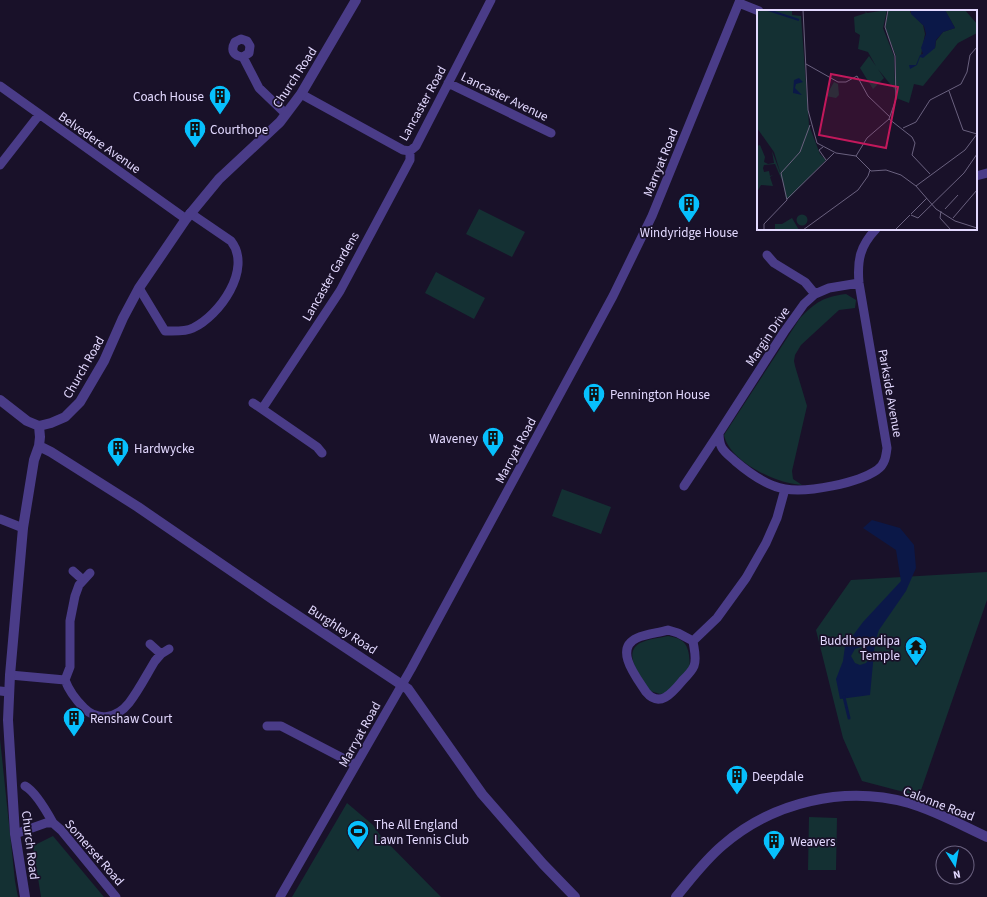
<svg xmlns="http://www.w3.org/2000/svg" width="987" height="897" font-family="'Source Sans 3',sans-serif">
	<rect width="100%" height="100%" fill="#191129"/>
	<path fill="#143033" d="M479 209 525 232 512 257 466 234Z
		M436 272 485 298 474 319 425 293Z
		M846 294 856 300 855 308 839 310 801 345 795 355 794 361 795 366 807 406 792 471 793 479 802 485C776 484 729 461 724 435L800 318C816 302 823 297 846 294Z
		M562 489 611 507 601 534 552 516Z
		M987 572V600L919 796 862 781 843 738 816 630 851 580Z
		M668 636C688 639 689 648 690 667L667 693 660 694 650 691C642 678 621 654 640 643 648 639 659 638 668 636Z
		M0 739 15 881 18 897H0Z
		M347 803 373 825 380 835 441 897H292Z
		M809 817 837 818 836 870H808Z
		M53 836 104 897H41L33 846Z"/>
	<path fill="#0b1848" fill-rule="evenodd" d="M872 520 900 528 914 545 916 568 906 591 879 630 875 642 870 695 840 699 836 679 843 661 845 646 863 622 901 581 896 550 863 528ZM861 647 866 649 869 659 866 663 860 665 855 663 851 656 855 649Z"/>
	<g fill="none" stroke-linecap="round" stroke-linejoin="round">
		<path stroke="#0b1848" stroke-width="3" d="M844 697 849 718"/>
		<path stroke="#4a3c88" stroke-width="9" d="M739 3 759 11
			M243 57C234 56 230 51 235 42L241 39 247 41 250 46 249 53 243 57 259 88 286 114
			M448 83 551 133
			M0 86 186 219
			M301 94 403 150 410 151 416 146 491 0
			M0 165 39 115
			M976 176 987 173
			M767 255 774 263 805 282 815 294
			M859 283 829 288 815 294 804 304 784 332 719 433C719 449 724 451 735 461 749 473 767 486 785 489 808 493 858 483 877 470 885 465 886 456 887 448L859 283C857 260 860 246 876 229
			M139 288 165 331C174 331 185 332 193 328 219 316 253 269 231 241L190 213
			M253 403 262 409
			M322 453 317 447 262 409 340 291 410 160V151
			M684 486 719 433
			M0 519 23 528
			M73 571 83 580
			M668 630 678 633 693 641C694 649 697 658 694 666 692 671 687 676 683 680 673 692 660 709 646 692 637 678 613 649 637 638 646 634 658 633 668 630Z
			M693 641 717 618 746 578 766 543 777 518 785 489
			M150 644 161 654
			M10 675 65 680C69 691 76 700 84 708 98 722 117 718 129 703 139 690 147 674 155 661L161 654 169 649
			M65 680 70 667V621L75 596 79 585 90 573
			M0 691 9 692
			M267 726H281L356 765
			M25 786C36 792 47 812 53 823
			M15 834 46 823H53L61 830 116 897
			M280 897 411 669 613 296 652 216 740 0"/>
		<path stroke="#4a3c88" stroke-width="10" d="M0 400 27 421 39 426
			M39 426 51 423 65 417 80 402 104 361 123 318 139 288 186 219 219 179 280 122 301 94 356 0
			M39 446 51 452 138 507 274 600 408 689 482 794 543 864 575 897
			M25 897 15 834 8 720 10 675 23 528 34 460 39 446 40 437 39 426
			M676 897C691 879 705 860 723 845 773 802 844 785 909 803 936 811 961 825 987 837"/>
	</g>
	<defs>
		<g id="building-pin" transform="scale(1.15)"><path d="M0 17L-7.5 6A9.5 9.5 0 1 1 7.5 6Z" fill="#07c0fd" stroke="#191129"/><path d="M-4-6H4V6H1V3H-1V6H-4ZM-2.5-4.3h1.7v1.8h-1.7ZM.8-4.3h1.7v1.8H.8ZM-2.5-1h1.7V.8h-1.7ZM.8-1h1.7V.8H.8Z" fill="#111"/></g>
		<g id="temple-pin" transform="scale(1.15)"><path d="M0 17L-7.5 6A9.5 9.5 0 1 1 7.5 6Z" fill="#07c0fd" stroke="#191129"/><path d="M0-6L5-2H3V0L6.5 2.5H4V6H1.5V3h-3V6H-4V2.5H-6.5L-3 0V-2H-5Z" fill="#111"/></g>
		<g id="stadium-pin" transform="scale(1.15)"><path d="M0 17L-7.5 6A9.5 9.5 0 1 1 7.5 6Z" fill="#07c0fd" stroke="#191129"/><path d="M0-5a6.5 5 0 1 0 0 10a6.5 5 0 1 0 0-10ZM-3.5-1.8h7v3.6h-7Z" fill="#111"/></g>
	</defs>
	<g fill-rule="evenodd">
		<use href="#building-pin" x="220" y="96"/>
		<use href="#building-pin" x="195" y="129"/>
		<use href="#building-pin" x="689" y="204"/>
		<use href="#building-pin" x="594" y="394"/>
		<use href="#building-pin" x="493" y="438"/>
		<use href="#building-pin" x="118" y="448"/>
		<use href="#temple-pin" x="916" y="647"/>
		<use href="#building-pin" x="74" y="718"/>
		<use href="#building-pin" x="737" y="776"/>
		<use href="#stadium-pin" x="358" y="831"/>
		<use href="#building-pin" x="774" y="841"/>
	</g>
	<g text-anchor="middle" stroke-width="3.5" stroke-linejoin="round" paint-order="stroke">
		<g font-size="13" fill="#e3d9ff" stroke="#191129">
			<text transform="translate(294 77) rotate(-57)" y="5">Church Road</text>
			<text transform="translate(505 96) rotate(26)" y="5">Lancaster Avenue</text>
			<text transform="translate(422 103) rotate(-61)" y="5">Lancaster Road</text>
			<text transform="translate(100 142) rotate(35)" y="5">Belvedere Avenue</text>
			<text transform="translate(660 162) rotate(-68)" y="5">Marryat Road</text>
			<text transform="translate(330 276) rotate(-60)" y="5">Lancaster Gardens</text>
			<text transform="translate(767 336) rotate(-56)" y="5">Margin Drive</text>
			<text transform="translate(83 367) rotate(-60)" y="5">Church Road</text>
			<text transform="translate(891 393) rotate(80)" y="5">Parkside Avenue</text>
			<text transform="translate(515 450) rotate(-62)" y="5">Marryat Road</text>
			<text transform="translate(343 629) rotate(33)" y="5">Burghley Road</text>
			<text transform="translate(359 734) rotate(-61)" y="5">Marryat Road</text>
			<text transform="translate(939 803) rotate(21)" y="5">Calonne Road</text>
			<text transform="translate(31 845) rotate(83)" y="5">Church Road</text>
			<text transform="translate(95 852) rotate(49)" y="5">Somerset Road</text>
		</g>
		<g font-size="13" fill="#e3d9ff" stroke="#191129" text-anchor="start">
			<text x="204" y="101" text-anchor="end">Coach House</text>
			<text x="210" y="134">Courthope</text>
			<text x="689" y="237" text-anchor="middle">Windyridge House</text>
			<text x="610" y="399">Pennington House</text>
			<text x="478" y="443" text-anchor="end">Waveney</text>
			<text x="134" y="453">Hardwycke</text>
			<text x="900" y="645" text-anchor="end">Buddhapadipa<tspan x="900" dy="15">Temple</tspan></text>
			<text x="90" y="723">Renshaw Court</text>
			<text x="752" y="781">Deepdale</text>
			<text x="374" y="829">The All England<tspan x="374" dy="15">Lawn Tennis Club</tspan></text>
			<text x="790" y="846">Weavers</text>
		</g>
	</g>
	<g transform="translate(757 10)">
		<rect width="220" height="220" fill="#191129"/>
		<path d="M0 0H35V5L44 6 52 115 63 144 69 150 32 188 29 189 26 173 18 154 7 155 6 158 7 162 12 161 13 166 16 165 13 167 16 176 4 175 0 182V136L3 135 8 147 7 152 11 154 17 153 15 141 24 165 17 142 0 118ZM107 0 110 3 130 0 126 18 137 46 138 80 120 58 111 42 101 39 103 25 98 22 97 7 109 3ZM131 0H154L153 2 166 15 168 24 164 45 178 38 179 31 186 22 198 18 188 0H208L220 14V23L201 33 166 76 157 74 152 93 139 88V46L128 18ZM112 46 127 68 116 79 103 58ZM77 72 81 74 82 85 79 88 69 86ZM39.5 210a5.5 5.5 0 1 1 11 0a5.5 5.5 0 1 1-11 0ZM35 208 42 220H18V214H25Z" fill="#143033"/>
		<path d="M154 0H188L198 18 186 22 179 30 178 38 166 48 163 47 160 55 153 59 152 55H159L163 45 166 44 164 38 169 24 167 16 154 4ZM42 68 46 72 39 74 38 78 45 85 36 83 37 70Z" fill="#0b1848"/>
		<path fill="none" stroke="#0b1848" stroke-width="2" d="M11 0 42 10"/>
		<path fill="none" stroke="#6a617f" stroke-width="1" d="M46 0 51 100 60 133 79 143 99 146 114 161 129 160 144 165 159 176 179 199 198 211 220 218M49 54 81 72H89L100 66 111 86 133 107M192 81 206 120 220 124M132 109 155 127 158 133 155 145 173 164M146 118 159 112 173 90 204 74 210 62 213 45 220 37M66 137 62 140 69 150M99 146 110 128 132 109 139 89 138 46 128 17 131 0M159 176 208 140 220 124M30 189 77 143M188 199 201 185M184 201 183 208 194 220M154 204 170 188M154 205 161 208 207 163 220 144M196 208 220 180M7 220V214L30 190 24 163 43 142 53 115M46 220 101 180 111 166 113 160M138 220 153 205"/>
		<path fill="#c2185b" fill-opacity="0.15" stroke="#c2185b" stroke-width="2" d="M74 64 141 77 129 138 62 125Z"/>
		<rect width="220" height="220" fill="none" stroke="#e3d9ff" stroke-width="2"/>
	</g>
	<g transform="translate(955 865) rotate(169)"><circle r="19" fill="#191129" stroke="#6a617f"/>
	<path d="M0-3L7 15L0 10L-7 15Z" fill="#07c0fd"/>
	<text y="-6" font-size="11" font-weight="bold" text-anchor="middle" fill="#e3d9ff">N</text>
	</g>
</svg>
